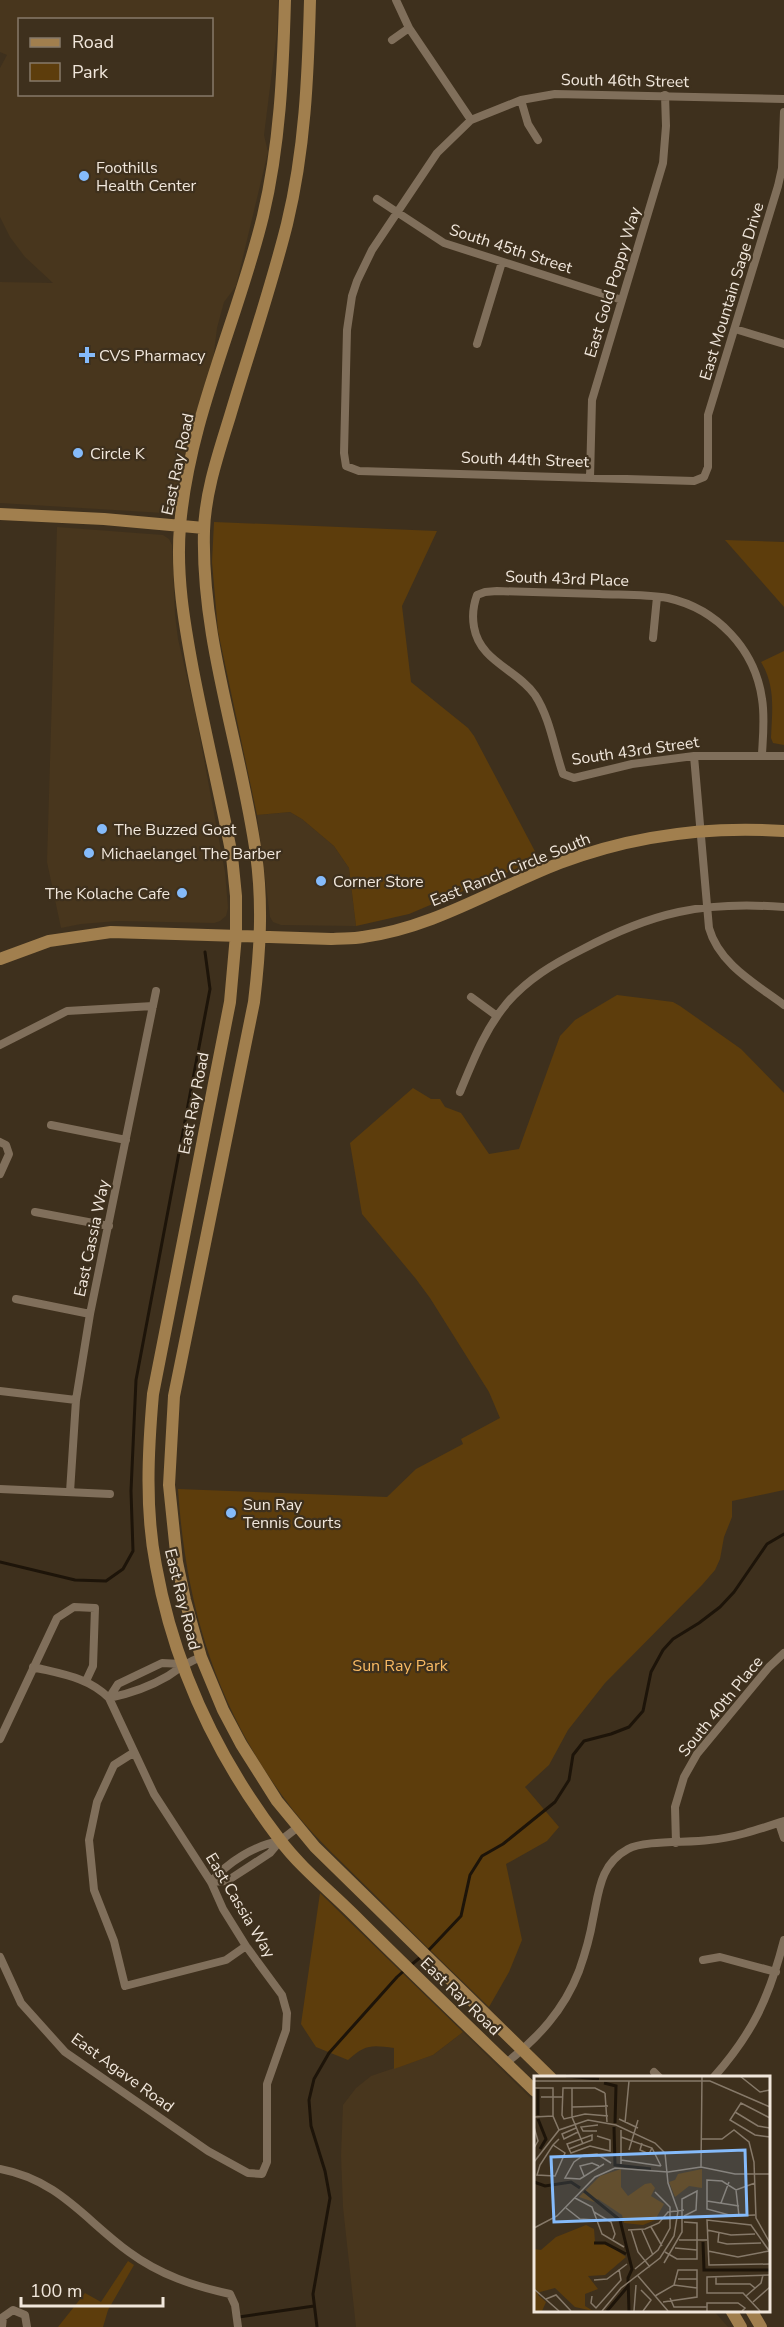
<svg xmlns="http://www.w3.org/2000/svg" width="784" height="2327" font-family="'Nunito Sans',sans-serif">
	<rect width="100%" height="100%" fill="#3e301d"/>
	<path fill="#48361d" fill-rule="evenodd" d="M0 0H278L277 32 264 135 268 152 236 286 224 302 217 328 213 361 184 458 174 507 170 511 163 513 0 503V282L53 283 25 257 10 237 0 217V68L7 55 0 52ZM20 20H212V94H20Z
		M57 527 163 535 169 539 172 545 175 615 178 639 195 711 225 872 228 908 226 916 220 921 214 923 117 921 81 924 61 928 47 862Z
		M290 812 302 819 334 846 349 868 356 926 281 925 273 922 270 917 257 815Z
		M463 2032 535 2102V2310L714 2311 728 2327H356L343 2207 341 2155 343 2105 356 2088 371 2076 433 2055Z"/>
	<path fill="#5d3d0c" d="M214 522 437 531 402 606 411 682 468 728 474 736 539 859 409 914 356 926 349 868 334 846 302 819 290 812 257 815 218 631 212 562Z
		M725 540 784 542V607Z
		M784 651V745L773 743 771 738C772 712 776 686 761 662Z
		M617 995 673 1002 680 1006 741 1049 784 1093V1490L732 1501V1517L724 1537 720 1559 715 1570 702 1585 605 1683 568 1730 549 1765 525 1787 559 1827 547 1841 506 1864 522 1940 509 1972 489 2007C450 1969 410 1931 372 1892 345 1865 317 1840 293 1810 218 1713 186 1610 178 1489L387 1497 416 1469 463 1444 461 1439 500 1418 489 1392 430 1298 416 1279 362 1214 350 1143 413 1088 431 1099H440L445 1107 461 1113 489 1154 519 1149 560 1036 575 1020Z
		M320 1893 463 2032 433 2055 394 2069V2048C372 2045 365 2044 348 2060L316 2047 301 2024Z
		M128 2261 134 2265 108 2310 103 2327H58L85 2293 101 2302Z"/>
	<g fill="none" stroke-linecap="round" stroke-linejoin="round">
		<path stroke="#1d1409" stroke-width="3" d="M0 1562 75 1580 106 1581 123 1569 133 1551 131 1491 136 1380 210 989 205 952
			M427 1952 461 1916 470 1875 482 1856 503 1844 555 1802 569 1780 573 1755 584 1741 611 1734 629 1727 643 1711 651 1672 663 1650 673 1639 699 1623 720 1607 734 1592 767 1544 784 1534
			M411 1965 422 1956
			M239 2317 314 2306
			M317 2327 313 2294 330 2198 325 2171 311 2126 309 2100 314 2079 329 2053 397 1977 406 1969"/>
		<path stroke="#806f5b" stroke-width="8" d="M396 0 409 28 471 120 437 153 372 250 357 281 352 296 347 330 344 453 346 466 359 471 694 481 704 477 708 467V415L778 186 782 168 784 112
			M392 40 409 28
			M521 100 528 124 538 140
			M471 120 521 100 555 94 784 99
			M377 199 444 243 622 300
			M735 329 784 344
			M477 344 502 262
			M590 478 592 400 663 163 666 126 665 95
			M653 638 657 597
			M762 754C763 736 765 717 762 699 755 649 717 609 668 598 645 594 621 595 599 594 565 593 531 592 497 591L485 592 477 595C473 606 472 616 474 627 480 662 517 669 535 695 550 718 554 748 563 774L574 778 632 764 694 756H784
			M694 756 709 928C719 964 756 984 784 1005
			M471 997 497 1016
			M0 1045 67 1011 153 1006
			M460 1092C473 1061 485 1029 507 1003 528 979 553 964 581 950 653 912 702 901 784 907
			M51 1125 126 1140
			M0 1142 6 1145 9 1154 0 1174
			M35 1212 109 1226
			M16 1299 90 1314
			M0 1391 76 1400
			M0 1489 110 1494
			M70 1492 76 1400 90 1314 156 991
			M109 1698C128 1694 151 1686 168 1676 179 1668 188 1662 201 1657
			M109 1698 118 1684 162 1663 182 1664
			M0 1739 57 1618 74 1607 95 1608 93 1666 86 1681
			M133 1753 114 1765 97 1802 89 1840 94 1890 114 1941 125 1986 226 1960 246 1946
			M779 1823 784 1838
			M676 1843 675 1807 684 1777 697 1754 769 1667 784 1653
			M211 1882 227 1881 270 1853 280 1841 298 1827
			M211 1882C228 1862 255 1845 280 1841
			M0 1957 21 2003 65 2052 208 2151 248 2173 262 2174 267 2162V2084L286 2030 287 2013 282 1995 246 1946 223 1909 211 1882 154 1794 109 1698C88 1677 61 1674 33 1667
			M703 1960 720 1957 776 1972
			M506 2063C538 2038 564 2010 579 1971 585 1954 590 1937 593 1919 599 1891 600 1864 628 1849 644 1840 689 1843 709 1840 734 1838 760 1829 784 1821
			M654 2072 660 2078
			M713 2078C753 2033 769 1998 784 1940
			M0 2169C59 2180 85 2220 129 2252 160 2275 194 2286 230 2294L235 2305 238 2327
			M2 2327 3 2317 13 2310 25 2315 27 2327"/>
		<path stroke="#a17f4e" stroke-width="12" d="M285 0C283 72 280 145 263 216 238 319 189 419 180 526 176 575 184 622 193 670 205 732 220 794 232 856L236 896V935L230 1002 153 1394C148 1451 145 1510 156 1566 174 1666 218 1759 280 1840 300 1867 329 1890 353 1914 413 1974 474 2032 535 2091
			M310 0C308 76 305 150 287 224 271 288 249 352 230 416 219 452 205 492 204 531 201 641 241 746 256 854 263 904 260 952 254 1002L174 1396 169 1485 177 1562 185 1600 201 1657 223 1710 241 1744 277 1801 315 1847 551 2078
			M0 514 104 519 204 528
			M0 959 49 941 111 932 331 939C342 938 353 939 363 937 433 928 495 888 560 863 631 836 708 826 784 831
			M731 2310 741 2327
			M751 2310 761 2327"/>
	</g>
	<g fill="#85bbfb" stroke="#3e301d" stroke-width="2">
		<circle cx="84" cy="176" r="6"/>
		<path d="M84 346h6v6h6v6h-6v6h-6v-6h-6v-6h6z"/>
		<circle cx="78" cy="453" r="6"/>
		<circle cx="102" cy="829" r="6"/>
		<circle cx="89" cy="853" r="6"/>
		<circle cx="321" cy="881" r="6"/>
		<circle cx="182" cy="893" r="6"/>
		<circle cx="231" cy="1513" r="6"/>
	</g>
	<g text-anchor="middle" stroke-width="4.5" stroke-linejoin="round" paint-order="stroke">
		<g font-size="16" fill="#f1e7dc" stroke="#3e301d">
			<text transform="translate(625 80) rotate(1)" y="6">South 46th Street</text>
			<text transform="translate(511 248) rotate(18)" y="6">South 45th Street</text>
			<text transform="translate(612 282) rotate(-73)" y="6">East Gold Poppy Way</text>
			<text transform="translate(731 291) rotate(-73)" y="6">East Mountain Sage Drive</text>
			<text transform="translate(525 459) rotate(2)" y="6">South 44th Street</text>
			<text transform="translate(177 464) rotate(-78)" y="6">East Ray Road</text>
			<text transform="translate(567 578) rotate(2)" y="6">South 43rd Place</text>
			<text transform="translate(635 750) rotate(-8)" y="6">South 43rd Street</text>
			<text transform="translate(510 869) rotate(-22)" y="6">East Ranch Circle South</text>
			<text transform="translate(193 1103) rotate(-79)" y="6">East Ray Road</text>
			<text transform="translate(91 1238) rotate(-78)" y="6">East Cassia Way</text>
			<text transform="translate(183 1599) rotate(76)" y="6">East Ray Road</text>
			<text transform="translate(720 1706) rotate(-51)" y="6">South 40th Place</text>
			<text transform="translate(241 1905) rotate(59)" y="6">East Cassia Way</text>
			<text transform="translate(461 1996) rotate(44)" y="6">East Ray Road</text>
			<text transform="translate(123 2072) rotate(36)" y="6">East Agave Road</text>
		</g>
		<g font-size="16" fill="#f1e7dc" stroke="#3e301d" text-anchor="start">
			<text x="96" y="173">Foothills<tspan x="96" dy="18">Health Center</tspan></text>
			<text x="99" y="361">CVS Pharmacy</text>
			<text x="90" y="459">Circle K</text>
			<text x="114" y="835">The Buzzed Goat</text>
			<text x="101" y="859">Michaelangel The Barber</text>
			<text x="333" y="887">Corner Store</text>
			<text x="170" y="899" text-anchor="end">The Kolache Cafe</text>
			<text x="243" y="1510">Sun Ray<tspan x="243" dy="18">Tennis Courts</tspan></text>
		</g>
		<g font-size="16" fill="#f9ba63" stroke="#3e301d">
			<text x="400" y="1671">Sun Ray Park</text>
		</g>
	</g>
	<g transform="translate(534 2076)">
		<rect width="236" height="236" fill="#3e301d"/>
		<path d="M87 93V111L94 120 111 108 117 107 121 112 117 120 130 128 121 144 109 149 90 147 88 139 64 123 60 126 45 121 66 100ZM168 93V112L155 110 141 121 135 106 141 104 144 98ZM52 149 60 153 61 166H71L92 181 71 199 54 200 64 213 51 218V230L59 235 41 231 21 212 6 216 4 219 12 226 8 235H0V173L7 174 22 161Z" fill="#5d3d0c"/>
		<path fill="none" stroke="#1d1409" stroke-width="3" d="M32 0 65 3M70 7 82 10 81 47M4 39V13M4 43 12 63 6 73M80 51 81 89 117 93M0 106 11 110 37 106 46 112M50 115 86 144 98 193 94 202 95 235M169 166 170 194H236M60 167H71L92 178M73 235 95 209"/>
		<path fill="none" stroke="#867969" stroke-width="1.5" d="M206 0 226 16 236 14M0 5H176L236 31M0 12H19V40L25 54M38 12V41L49 68M71 17 61 12H29L28 39 30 43 51 38 74 40M71 17 73 46M7 21H28M38 31 74 30M201 36 224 50 236 52M0 41 19 40M236 42 207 27 196 44 221 59 236 61M85 43 104 52M91 47 95 5M0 51 4 65 0 72M42 52 28 58 30 63 44 56M63 55H49L47 51 64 49M87 61 118 72 127 90M168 63H188L200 54 215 66 220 86 222 142 236 167M108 67 106 74 115 78 118 72M19 69 31 77 21 100 3 99 6 89 19 69 25 63M35 73 58 64V59L33 68 35 73 37 77 56 70 76 75V64L63 60M95 74 104 44M87 84 127 90M0 86 25 54 54 44 82 49 121 67 131 77 134 107 144 135 140 160 126 182 87 212 68 235M70 88 46 103 31 102 40 86 50 79 63 78 77 87M87 88V54M167 91 168 0M50 100 46 90 58 87 65 90M221 107 202 114 188 105 173 104V133L199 140 221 139M202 114 205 140M41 122 58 131 68 158 90 171M173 125 205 130M187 127 195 106M32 132 46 143 61 144M60 136 77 146 81 158 79 163M117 151 128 170M0 152 23 140 61 101 81 92 134 96 167 91 201 98H236M94 154 111 153 125 147 134 136 150 134M97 154 104 176 116 191M108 154 119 179M173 154 197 159 221 158M185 156 184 166 193 168 227 167M145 164H173M141 172 163 174M174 175 204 181 235 175M131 176 143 183H163V147L150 146M236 176 217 149 173 144 175 189 236 188M130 187 148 156V123L163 115 162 134 150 140M101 193 124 174 136 152V131L121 116M104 200 134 235M182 200V208H216L221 212M144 203H163M60 204 73 203 93 188M0 213 25 235M107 214 117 224 109 235M58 220 57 227 62 232 87 204 85 193M121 220 140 209 163 212M212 220 227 207 229 199M136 222 140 231H173M12 223 22 219 37 235M129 226 163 221V194H144L140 209M219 226 236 211M100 235 102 209M173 235V227H204L211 232 208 235M226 235 209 217H173V201L236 199"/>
		<path fill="#85bbfb" fill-opacity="0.15" stroke="#85bbfb" stroke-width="3" d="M211 74 213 139 20 146 17 81Z"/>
		<rect width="236" height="236" fill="none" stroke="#f1e7dc" stroke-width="3"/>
	</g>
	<rect x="18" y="18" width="195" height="78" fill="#3e301d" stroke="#867969" stroke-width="1.5"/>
	<rect x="30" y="38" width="30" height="9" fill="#a17f4e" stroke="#867969" stroke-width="1.5"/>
	<text x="72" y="48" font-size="18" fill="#f1e7dc">Road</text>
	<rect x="30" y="63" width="30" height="18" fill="#5d3d0c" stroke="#867969" stroke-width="1.5"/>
	<text x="72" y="78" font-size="18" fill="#f1e7dc">Park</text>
	<path d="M21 2297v9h142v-9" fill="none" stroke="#f1e7dc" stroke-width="3"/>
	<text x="30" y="2297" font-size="18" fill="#f1e7dc" stroke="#3e301d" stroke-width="4.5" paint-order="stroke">100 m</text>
</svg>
